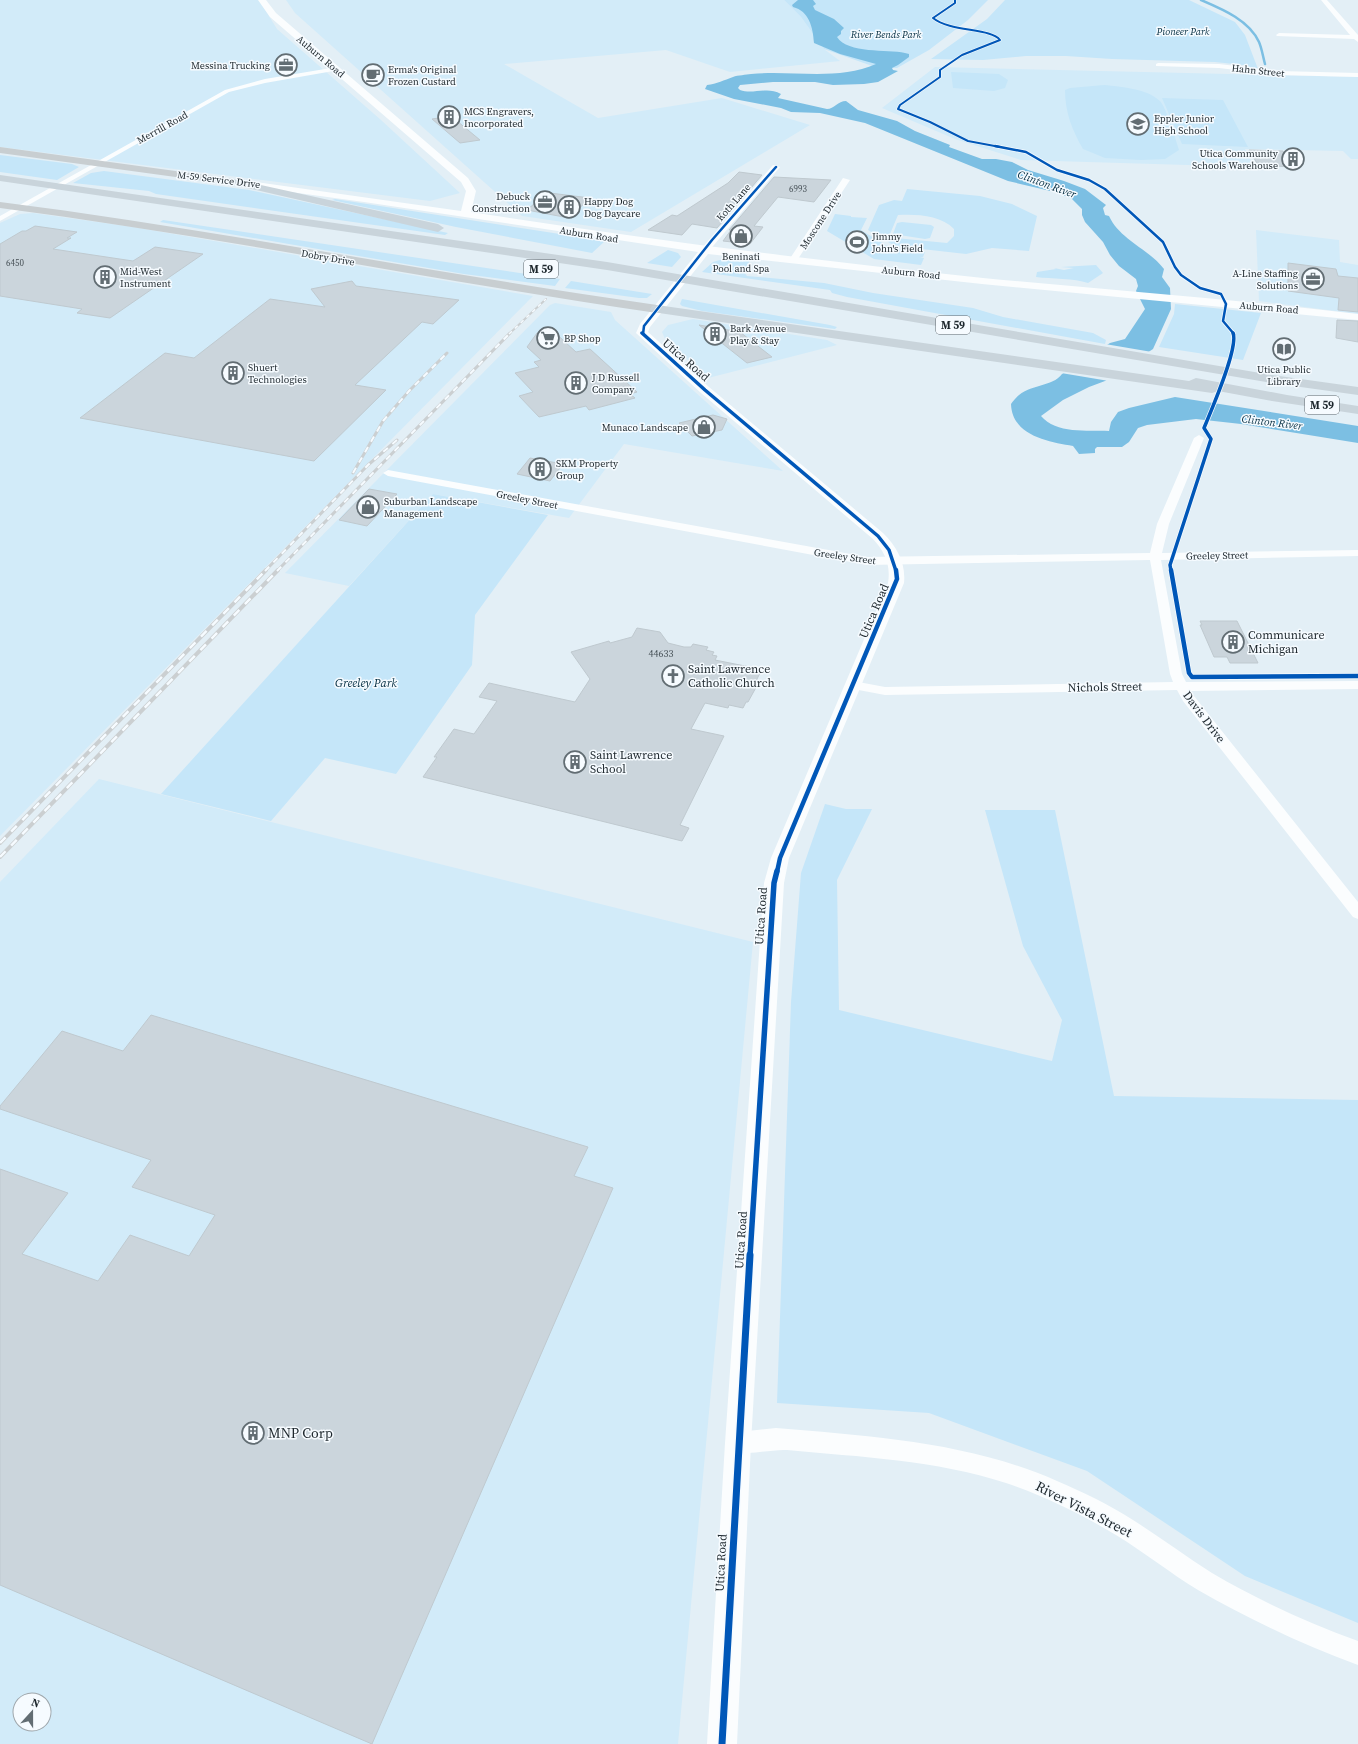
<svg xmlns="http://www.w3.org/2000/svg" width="1358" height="1744" font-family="'Source Serif 4',serif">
	<rect width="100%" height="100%" fill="#e3eff6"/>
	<path fill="#d2ebf9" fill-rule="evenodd" d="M0 0H259L277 29 381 120 460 193 430 201 0 147Z
		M286 0H784L801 17 824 49 840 61 730 72 666 50 504 64 598 118 722 98 810 125 631 232 522 216 295 13Z
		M935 67 1358 77V159H1351L1343 151 1245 149 1254 167 1021 160 955 139 882 108Z
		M33 213 133 227 533 296 0 836V223L20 214Z
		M1256 230 1339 240 1340 262 1358 265V314L1259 301Z
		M555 303 611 312 615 320 783 471 624 444 569 518 433 494 349 586 285 573 550 305Z
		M693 319 827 340 837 345 708 378 665 339 662 332 668 325Z
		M99 779 753 942 678 1744H0V882ZM20 1700H44V1724H20Z"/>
	<path fill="#c5e6f9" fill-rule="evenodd" d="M784 0H988L968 20 929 50 897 68H878L824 49 801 17Z
		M1005 0H1189L1235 22 1245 35 1258 69 1243 65 1215 62 1112 59 1066 56H1026L983 60 931 59 987 19Z
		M951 72 999 74 1008 80 1005 88 994 91 953 88Z
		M1104 85C1121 87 1146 88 1160 101 1166 107 1176 140 1179 150L1165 159 1141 160 1105 158 1083 149C1072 130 1065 112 1065 90L1070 88Z
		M1162 98 1223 100 1248 147 1182 144Z
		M0 155 72 164 79 167 57 180 0 172Z
		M104 171 249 190 448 233 445 235 156 194 149 191 73 183 91 173Z
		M907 189 980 196 1012 204 1037 216 1029 251 992 248 966 254 895 246 868 230 879 205 894 200 902 201ZM898 215C916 214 941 215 954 229V236L947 243 885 237V235L890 234Z
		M335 199 605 241 592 253 456 227 332 200Z
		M835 214 851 216V217L867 218 861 230 892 249 925 252 923 257H920L924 258 921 265 874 259 827 231Z
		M163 220 560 279 555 286 464 274 160 222Z
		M902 222 931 225 934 227 930 238 925 239 893 234 897 223Z
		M668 250 678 253 681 257 672 267 647 263Z
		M727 258 750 260 744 272 747 276 824 283 873 293 973 308 1003 317 1093 333 1106 340 1105 344 847 297 832 293 830 290 702 272 713 262Z
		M1096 265 1103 273 1088 283C1074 278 1052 279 1036 277L1037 272 1056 269 1054 268 1064 270 1074 268 1061 267Z
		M571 281 652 294 647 298H639L565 288Z
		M682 299 830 325 837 327 835 329 702 311 682 306 680 304Z
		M1175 304 1261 313 1243 360 1159 347 1174 314Z
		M433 494 548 515 475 615 472 665 396 774 325 758 271 821 161 794Z
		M825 804 846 809H872L837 880 839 1010 1052 1061 1062 1020 1023 946 985 810H1055L1114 1096 1358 1100V1623L1245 1576 1087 1471 929 1413 777 1403 791 1002 801 873Z"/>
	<path fill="#7cbfe3" d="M798 0H813L816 4 813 6 815 10 834 19 844 28 841 31V34L837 37C848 54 887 49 905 53L909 54V57L898 65 892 68 893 70 898 71 878 82 864 84 833 85 815 82H773L740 85 738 88 740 90C753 95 767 86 781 94L778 98 827 109C834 109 838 101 846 101L858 110 897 121 915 131 950 145 949 147 982 159H996L1012 162 1028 170 1064 181 1085 189 1106 205 1103 208 1105 215 1109 216C1120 240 1149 249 1164 269L1162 277 1170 288 1171 309 1153 349 1105 381 1089 387 1063 400 1041 416C1056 434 1087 430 1109 431L1111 422 1118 412 1129 408 1175 397 1358 426V443L1241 424 1196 419 1147 425 1138 428 1129 442 1122 447H1097L1095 449V453L1079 454 1073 446C1049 442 1012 436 1011 404 1025 382 1051 389 1062 374L1110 343 1125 339 1145 309 1136 291 1138 286 1136 279 1119 266 1110 255 1103 242 1085 222 1082 215V209L1072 199 1059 193 1008 181 865 123 820 113 791 112 781 108 734 99 705 89 707 85C717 84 724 80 733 77 738 75 746 75 751 74 792 70 838 81 876 64L840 54 814 43C813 27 809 11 793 7L792 5Z"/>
	<path fill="#e3eff6" d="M1105 344 1152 352 1109 381 1061 373Z"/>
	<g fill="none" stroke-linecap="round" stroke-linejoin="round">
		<path stroke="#7cbfe3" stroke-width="2.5" d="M1201 0C1222 9 1249 20 1259 42 1262 49 1263 57 1265 64"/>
	</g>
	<path fill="#cbd5dc" stroke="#bfc9cf" d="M451 116 480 140 460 143 432 119Z
		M1249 150 1283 151 1293 167 1258 165Z
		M739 172 762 175 717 228 692 224 682 235 648 230 672 215 677 216 728 183Z
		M774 177 831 180 814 202 778 197 754 226 763 227 750 244 723 241 731 230H729Z
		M550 193 590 198 569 218 527 210 542 197Z
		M35 226 77 232 67 238H71L53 249 133 261 155 247 203 254 110 318 77 313 82 309 0 296V244L22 231H26Z
		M1288 263 1336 269 1338 276 1358 278V312L1338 310 1339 298 1288 291Z
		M352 281 356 286 459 300 433 324 422 322 355 385 386 390 314 461 80 418 165 353 194 358 270 299 325 307 311 289Z
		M1337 320 1358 321V342L1336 338Z
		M699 325 740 332 772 357 747 363Z
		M552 330 576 352 590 349 637 392 630 394 635 398 589 410 586 406 539 417 519 396 533 392 515 373 539 367 534 362 541 360 527 347 537 333Z
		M713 415 727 419 722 430 692 436 679 423Z
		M530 458 563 464 550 481 517 474Z
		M369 489 397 494 367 526 339 520Z
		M1200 621H1237L1258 663H1230L1227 657H1214L1200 625H1202Z
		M637 628 660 632 668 643 684 647H691L693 644 708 647 706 650 714 652 712 655 717 656 715 660 750 667 748 670 760 673 756 681 759 682 748 702H746L743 708 729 705 728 708 705 703 691 729 724 736 680 825 689 828 682 841 423 777 437 757H434L454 729 474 734 497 701 479 697 489 683 575 702 590 679 571 652 609 641 610 643 632 637Z
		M151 1015 588 1147 574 1176 613 1188 372 1744 0 1585V1169L68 1193 22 1254 98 1281 130 1235 189 1256 215 1215 132 1187 151 1160 0 1109V1106L62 1031 123 1051Z"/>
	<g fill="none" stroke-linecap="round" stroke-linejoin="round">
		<path fill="#fbfdfe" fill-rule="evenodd" d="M1321 0H1327L1358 35V42L1354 39 1277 36 1276 35 1279 33 1350 35Z
			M1158 63 1219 64 1279 71 1358 73V77L1279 75 1219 68 1156 66V64Z
			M337 67 340 69 339 70 265 83 229 92 0 221V216L225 90 265 79Z
			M773 165 780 167 708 252H702V248Z
			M843 178 850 180 796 262H790L789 260Z
			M1199 435 1204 438 1169 524 1162 553 1358 550V556L1161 560 1182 674 1186 682 1358 681V689L1190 691 1358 902V919L1353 917 1183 701 1177 690 885 695 848 688 846 685 848 682 853 681 885 687 1173 682 1170 674 1150 560 867 565 388 476 383 473 388 470 867 557 1150 553 1157 524 1194 438Z
			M776 1428C871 1436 969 1442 1057 1481 1083 1492 1110 1505 1133 1520 1160 1537 1185 1556 1212 1573 1258 1600 1308 1623 1358 1641V1665C1303 1645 1249 1619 1198 1590 1170 1573 1144 1552 1116 1535 1081 1514 1044 1496 1006 1483 936 1460 860 1457 787 1450 769 1449 747 1457 731 1450L727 1443 731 1436 738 1432Z"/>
		<path fill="#fbfdfe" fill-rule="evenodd" d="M258 0H266L276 13 468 178 476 191 471 212C641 239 811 260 983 278 1108 290 1233 299 1358 314V320L982 284 708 254 650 327 648 332 709 387 883 533C897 547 906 563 904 583L789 858 784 883 751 1443 737 1744H707L725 1443 764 883 771 858 888 583C891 565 885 552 873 539L701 393 636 333 640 324 698 252 364 202 231 184 229 182 231 180 234 179 461 211 466 191 461 182 270 17Z"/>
		<path fill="#c8ced1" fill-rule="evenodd" d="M0 147 234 179 239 182 234 185 0 153Z
			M0 202C220 230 437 274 657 305L663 309 657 313C437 281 220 237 0 208Z"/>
		<path fill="#c9d4db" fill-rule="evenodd" d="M0 175 607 262 1272 375 1358 387V395L1272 383 607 270 0 181Z
			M234 179 438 224 444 228 438 232 230 184 228 182Z
			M657 305 1189 381 1196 378 1287 395 1358 406V414L1272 401 1218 391 1212 393 652 312 650 309 652 306Z"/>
		<g stroke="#cbcfd1" stroke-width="2">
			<path id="rail-far2" d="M509 334 546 299"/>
		</g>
		<g stroke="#cbcfd1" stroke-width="3">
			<path id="rail-far1" d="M353 473 383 421 409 391 447 353
				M265 571 368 465 397 440
				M277 571 510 333"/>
		</g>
		<g stroke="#cbcfd1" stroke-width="4">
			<path id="rail" d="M0 843 266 570
				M0 857 278 570"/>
		</g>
		<use href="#rail-far2" stroke="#f6fbff" stroke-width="1.5" stroke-dasharray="4" stroke-linecap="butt"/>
		<use href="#rail-far1" stroke="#f6fbff" stroke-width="2" stroke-dasharray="6" stroke-linecap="butt"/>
		<use href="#rail" stroke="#f6fbff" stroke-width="2.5" stroke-dasharray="8" stroke-linecap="butt"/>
		<g stroke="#f6fbff" stroke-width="3">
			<path id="cycleway-far5" d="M955 0V3L933 18C950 32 991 28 1000 40L962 55 940 70V77L900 105 898 109 930 122 968 141 1000 147"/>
		</g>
		<g stroke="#f6fbff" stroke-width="4">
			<path id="cycleway-far4" d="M995 146 1026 152 1057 170 1089 180 1105 189 1163 242 1175 267 1181 275 1200 288 1221 294 1226 304 1223 321 1234 334
				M643 334 644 326 712 240 776 167"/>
		</g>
		<g stroke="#f6fbff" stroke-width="5">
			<path id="cycleway-far3" d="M642 333 705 390 878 536 889 550 896 571
				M1171 571 1170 565 1211 439 1204 428C1211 411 1239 347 1233 333"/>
		</g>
		<g stroke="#f6fbff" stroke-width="6">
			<path id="cycleway-far2" d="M1171 570 1189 673 1192 677 1358 676
				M777 872 780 858 897 579 896 570"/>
		</g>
		<g stroke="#f6fbff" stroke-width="8">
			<path id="cycleway-far1" d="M750 1256 774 883 777 871"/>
		</g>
		<g stroke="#f6fbff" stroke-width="10">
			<path id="cycleway" d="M722 1744 750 1255"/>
		</g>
		<use href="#cycleway-far5" stroke="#0057b8" stroke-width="2"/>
		<use href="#cycleway-far4" stroke="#0057b8" stroke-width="2.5"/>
		<use href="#cycleway-far3" stroke="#0057b8" stroke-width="3.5"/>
		<use href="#cycleway-far2" stroke="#0057b8" stroke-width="4.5"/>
		<use href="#cycleway-far1" stroke="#0057b8" stroke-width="5.5"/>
		<use href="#cycleway" stroke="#0057b8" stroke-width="7"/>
	</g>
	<defs>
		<g id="office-ring" transform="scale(1.15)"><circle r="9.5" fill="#f6fbff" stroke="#626d73" stroke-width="1.5"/><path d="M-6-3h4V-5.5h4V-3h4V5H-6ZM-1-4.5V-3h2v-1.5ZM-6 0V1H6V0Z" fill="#626d73"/></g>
		<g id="cafe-ring" transform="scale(1.15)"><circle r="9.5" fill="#f6fbff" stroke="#626d73" stroke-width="1.5"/><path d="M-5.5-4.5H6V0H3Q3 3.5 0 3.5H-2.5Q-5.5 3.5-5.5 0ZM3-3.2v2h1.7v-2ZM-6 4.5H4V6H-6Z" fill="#626d73"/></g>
		<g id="building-ring" transform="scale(1.15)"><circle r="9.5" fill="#f6fbff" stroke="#626d73" stroke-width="1.5"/><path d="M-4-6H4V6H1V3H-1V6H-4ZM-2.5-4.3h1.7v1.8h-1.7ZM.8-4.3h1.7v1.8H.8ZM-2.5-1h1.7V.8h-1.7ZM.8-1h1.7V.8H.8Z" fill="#626d73"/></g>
		<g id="school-ring" transform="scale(1.15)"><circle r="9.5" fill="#f6fbff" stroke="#626d73" stroke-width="1.5"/><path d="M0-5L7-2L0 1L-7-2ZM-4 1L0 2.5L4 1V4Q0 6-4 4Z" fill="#626d73"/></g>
		<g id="shop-ring" transform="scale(1.15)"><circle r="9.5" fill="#f6fbff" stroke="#626d73" stroke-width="1.5"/><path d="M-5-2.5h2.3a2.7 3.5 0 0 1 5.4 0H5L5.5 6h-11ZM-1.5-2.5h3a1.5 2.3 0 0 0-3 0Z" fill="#626d73"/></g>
		<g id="stadium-ring" transform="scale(1.15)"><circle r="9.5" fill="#f6fbff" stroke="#626d73" stroke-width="1.5"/><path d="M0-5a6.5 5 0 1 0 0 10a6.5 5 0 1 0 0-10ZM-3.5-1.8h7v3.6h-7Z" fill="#626d73"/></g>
		<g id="supermarket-ring" transform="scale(1.15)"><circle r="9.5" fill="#f6fbff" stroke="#626d73" stroke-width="1.5"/><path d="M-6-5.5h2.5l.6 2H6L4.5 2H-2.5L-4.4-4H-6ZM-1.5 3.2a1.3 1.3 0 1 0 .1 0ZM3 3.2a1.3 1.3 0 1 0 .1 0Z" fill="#626d73"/></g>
		<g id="library-ring" transform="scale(1.15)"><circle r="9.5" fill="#f6fbff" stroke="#626d73" stroke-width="1.5"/><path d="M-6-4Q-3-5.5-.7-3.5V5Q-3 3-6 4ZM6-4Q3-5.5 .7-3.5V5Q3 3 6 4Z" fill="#626d73"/></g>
		<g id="church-ring" transform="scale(1.15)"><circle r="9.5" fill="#f6fbff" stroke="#626d73" stroke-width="1.5"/><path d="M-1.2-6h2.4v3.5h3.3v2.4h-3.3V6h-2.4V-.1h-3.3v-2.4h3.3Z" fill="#626d73"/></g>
	</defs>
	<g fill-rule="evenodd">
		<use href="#office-ring" x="286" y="65"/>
		<use href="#cafe-ring" x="373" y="75"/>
		<use href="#building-ring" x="449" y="117"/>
		<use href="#school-ring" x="1138" y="124"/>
		<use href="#building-ring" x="1293" y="159"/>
		<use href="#office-ring" x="545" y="202"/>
		<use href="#building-ring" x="569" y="207"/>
		<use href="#shop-ring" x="741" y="236"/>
		<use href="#stadium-ring" x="857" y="242"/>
		<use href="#building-ring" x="105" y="277"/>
		<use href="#office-ring" x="1313" y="279"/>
		<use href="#building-ring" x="715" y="334"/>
		<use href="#supermarket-ring" x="548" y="338"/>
		<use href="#library-ring" x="1284" y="349"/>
		<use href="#building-ring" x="233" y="373"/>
		<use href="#building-ring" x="576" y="383"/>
		<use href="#shop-ring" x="704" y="427"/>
		<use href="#building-ring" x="540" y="469"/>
		<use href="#shop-ring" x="368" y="507"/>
		<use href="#building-ring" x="1233" y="642"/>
		<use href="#church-ring" x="673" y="676"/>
		<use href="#building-ring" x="575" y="762"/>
		<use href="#building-ring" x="253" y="1433"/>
	</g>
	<g text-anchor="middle" stroke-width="3" stroke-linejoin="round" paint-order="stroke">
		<g font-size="9" fill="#4a545a">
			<text x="798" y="192">6993</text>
			<text x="15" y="266">6450</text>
		</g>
		<g font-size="10" font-style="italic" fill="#052f43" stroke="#f6fbff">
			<text x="1183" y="35">Pioneer Park</text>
			<text x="886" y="38">River Bends Park</text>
		</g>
		<g font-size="10" fill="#1d272d" stroke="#f6fbff">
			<text transform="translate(321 56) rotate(40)" y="4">Auburn Road</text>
			<text transform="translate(1258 70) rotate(6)" y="4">Hahn Street</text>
			<text transform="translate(162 127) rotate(-29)" y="4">Merrill Road</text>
			<text transform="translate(219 179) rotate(7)" y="4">M-59 Service Drive</text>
			<text transform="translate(733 202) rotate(-49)" y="4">Koth Lane</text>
			<text transform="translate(820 220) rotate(-57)" y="4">Moscone Drive</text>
			<text transform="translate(589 234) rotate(9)" y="4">Auburn Road</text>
			<text transform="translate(328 257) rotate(10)" y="4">Dobry Drive</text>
			<text transform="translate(911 272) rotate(6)" y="4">Auburn Road</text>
			<text transform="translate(1269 307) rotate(5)" y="4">Auburn Road</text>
			<text transform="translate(527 499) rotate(11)" y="4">Greeley Street</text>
			<text transform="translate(1217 555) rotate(-1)" y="4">Greeley Street</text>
			<text transform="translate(845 556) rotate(8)" y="4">Greeley Street</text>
		</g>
		<g font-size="10" fill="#1d272d" stroke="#f6fbff" text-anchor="start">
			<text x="270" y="69" text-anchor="end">Messina Trucking</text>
			<text x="388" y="73">Erma's Original<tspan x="388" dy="12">Frozen Custard</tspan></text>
			<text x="464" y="115">MCS Engravers,<tspan x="464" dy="12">Incorporated</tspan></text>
			<text x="1154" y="122">Eppler Junior<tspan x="1154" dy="12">High School</tspan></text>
			<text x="1278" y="157" text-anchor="end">Utica Community<tspan x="1278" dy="12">Schools Warehouse</tspan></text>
			<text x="530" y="200" text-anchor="end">Debuck<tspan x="530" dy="12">Construction</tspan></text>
			<text x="584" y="205">Happy Dog<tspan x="584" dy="12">Dog Daycare</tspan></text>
			<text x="872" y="240">Jimmy<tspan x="872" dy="12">John's Field</tspan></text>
			<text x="741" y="260" text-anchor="middle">Beninati<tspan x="741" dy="12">Pool and Spa</tspan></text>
			<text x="120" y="275">Mid-West<tspan x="120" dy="12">Instrument</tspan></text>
			<text x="1298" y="277" text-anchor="end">A-Line Staffing<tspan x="1298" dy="12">Solutions</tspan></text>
			<text x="730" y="332">Bark Avenue<tspan x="730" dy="12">Play &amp; Stay</tspan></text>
			<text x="564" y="342">BP Shop</text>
			<text x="248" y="371">Shuert<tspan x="248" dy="12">Technologies</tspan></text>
			<text x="1284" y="373" text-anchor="middle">Utica Public<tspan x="1284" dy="12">Library</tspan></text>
			<text x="592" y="381">J D Russell<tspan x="592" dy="12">Company</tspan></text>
			<text x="688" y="431" text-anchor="end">Munaco Landscape</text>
			<text x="556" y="467">SKM Property<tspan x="556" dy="12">Group</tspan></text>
			<text x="384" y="505">Suburban Landscape<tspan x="384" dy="12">Management</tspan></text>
		</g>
		<g font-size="10" fill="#4a545a">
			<text x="661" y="657">44633</text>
		</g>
		<g font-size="11" font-style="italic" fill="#062f43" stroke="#f6fbff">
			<text transform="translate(1047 184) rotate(20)" y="4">Clinton River</text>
			<text transform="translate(1272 422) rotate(7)" y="4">Clinton River</text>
		</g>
		<g fill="#f6fbff" stroke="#5e676c" stroke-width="1">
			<rect x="524" y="260" width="34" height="18" rx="3"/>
			<rect x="936" y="316" width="34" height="18" rx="3"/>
			<rect x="1305" y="396" width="34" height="18" rx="3"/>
		</g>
		<g font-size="11" font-weight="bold" fill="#1d272d">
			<text x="541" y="273">M 59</text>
			<text x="953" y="329">M 59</text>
			<text x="1322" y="409">M 59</text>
		</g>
		<g font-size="12" fill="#1d272d" stroke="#f6fbff">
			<text transform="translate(686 360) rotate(41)" y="4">Utica Road</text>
			<text transform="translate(874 611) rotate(-67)" y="4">Utica Road</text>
			<text transform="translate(1105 687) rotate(-1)" y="4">Nichols Street</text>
			<text transform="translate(1204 717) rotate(53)" y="4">Davis Drive</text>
			<text transform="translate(761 916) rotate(-86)" y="4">Utica Road</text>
			<text transform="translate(741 1240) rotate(-86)" y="4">Utica Road</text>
			<text transform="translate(721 1563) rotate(-87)" y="4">Utica Road</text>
		</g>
		<g font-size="12" fill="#1d272d" stroke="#f6fbff" text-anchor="start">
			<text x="1248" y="639">Communicare<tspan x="1248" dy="14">Michigan</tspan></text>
			<text x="688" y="673">Saint Lawrence<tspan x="688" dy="14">Catholic Church</tspan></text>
			<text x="590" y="759">Saint Lawrence<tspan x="590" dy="14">School</tspan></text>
		</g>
		<g font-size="12" font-style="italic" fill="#052f43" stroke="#f6fbff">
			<text x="366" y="687">Greeley Park</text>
		</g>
		<g font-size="14" fill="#1d272d" stroke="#f6fbff" text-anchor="start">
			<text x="268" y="1438">MNP Corp</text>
		</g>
		<g font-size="14" fill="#1d272d" stroke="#f6fbff">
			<text transform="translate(1084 1509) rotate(27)" y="5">River Vista Street</text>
		</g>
	</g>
	<g transform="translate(32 1712) rotate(21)"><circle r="19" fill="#f6fbff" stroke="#9fa6ab"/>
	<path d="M0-3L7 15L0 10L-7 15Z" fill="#626d73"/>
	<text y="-6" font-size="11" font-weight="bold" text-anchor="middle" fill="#1d272d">N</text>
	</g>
</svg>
